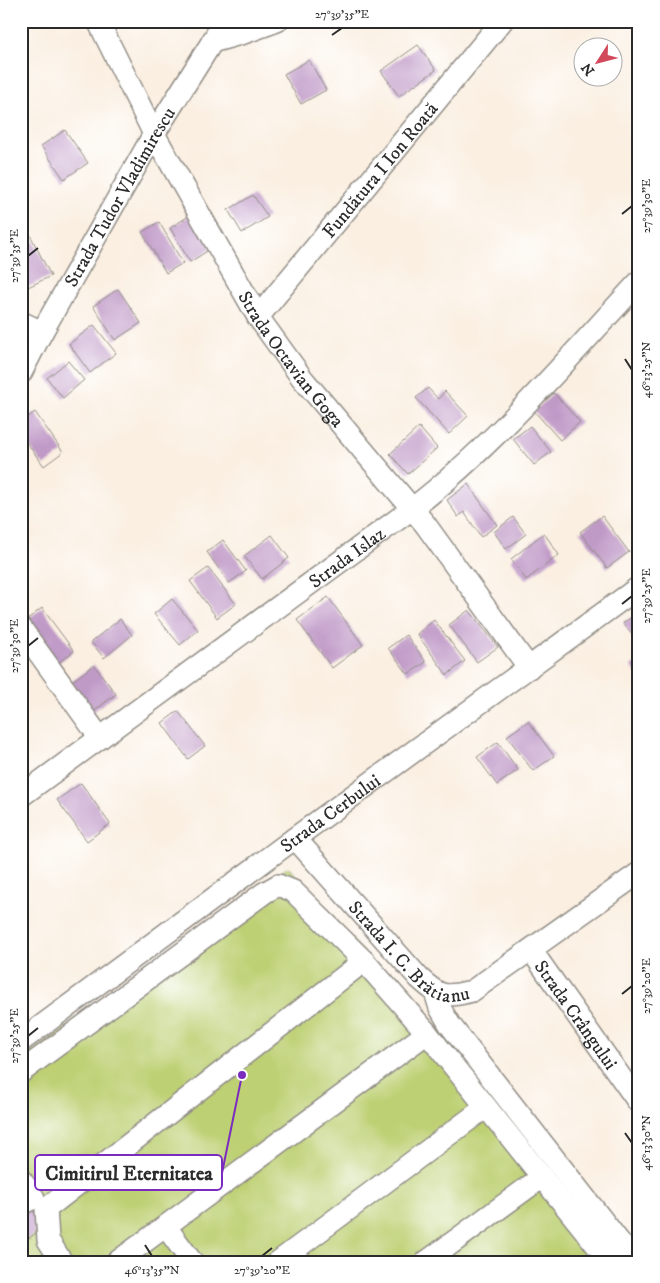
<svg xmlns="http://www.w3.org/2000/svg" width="660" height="1283" font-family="'IM FELL DW Pica',serif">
	<rect width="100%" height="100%" fill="#fff"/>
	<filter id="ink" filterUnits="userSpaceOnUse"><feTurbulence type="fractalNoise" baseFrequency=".02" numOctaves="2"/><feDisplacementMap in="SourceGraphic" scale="10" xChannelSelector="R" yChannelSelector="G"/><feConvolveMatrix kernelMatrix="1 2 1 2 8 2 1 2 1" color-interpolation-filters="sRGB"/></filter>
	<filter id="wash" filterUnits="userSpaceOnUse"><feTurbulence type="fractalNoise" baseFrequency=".0096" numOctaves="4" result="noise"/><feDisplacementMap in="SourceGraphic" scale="20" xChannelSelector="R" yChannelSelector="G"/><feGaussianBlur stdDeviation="1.12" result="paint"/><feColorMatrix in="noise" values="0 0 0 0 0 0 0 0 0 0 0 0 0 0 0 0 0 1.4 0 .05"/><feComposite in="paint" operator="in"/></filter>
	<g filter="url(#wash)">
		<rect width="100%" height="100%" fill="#faefe1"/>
		<path fill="#bdd073" stroke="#747e4f" d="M288 867 366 955 609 1262H21V1060Z"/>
		<g id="blocks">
			<path fill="#c09ac7" d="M418 45 436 70 399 96 381 71Z
				M309 60 326 90 301 104 284 74Z
				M65 130 88 163 64 179 41 146Z
				M253 195 268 217 242 233 228 210Z
				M192 214 212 248 190 262 170 228Z
				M21 217 51 276 28 287 21 274Z
				M159 222 183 263 166 273 142 232Z
				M118 289 141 323 115 340 93 306Z
				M94 325 116 353 90 373 69 344Z
				M68 361 84 380 63 398 47 378Z
				M428 388 438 399 445 391 468 416 449 434 416 398Z
				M554 393 580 422 560 440 534 411Z
				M35 412 63 452 44 466 21 435V422Z
				M530 426 551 452 534 465 513 439Z
				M419 427 437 448 408 474 390 454Z
				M468 484 497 525 481 537 464 512 458 517 447 500Z
				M602 516 629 552 607 568 580 532Z
				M513 517 526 534 506 549 494 532Z
				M544 533 559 555 526 580 511 559Z
				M272 535 289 558 262 579 244 556Z
				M223 540 246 571 229 583 207 552Z
				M208 568 236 604 217 618 190 581Z
				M328 597 363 645 332 668 297 620Z
				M172 599 198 630 180 645 154 614Z
				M42 608 74 651 57 664 25 621Z
				M469 610 498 647 477 662 449 625Z
				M639 612V644L623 623Z
				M120 619 132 635 104 658 91 642Z
				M434 620 465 661 447 675 417 634Z
				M406 635 426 662 408 674 388 648Z
				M639 660V676L631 666Z
				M94 665 116 694 93 712 71 682Z
				M178 711 205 746 188 759 162 723Z
				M528 721 554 756 533 771 507 736Z
				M498 742 518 770 497 785 477 757Z
				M81 783 110 824 87 841 57 800Z
				M29 1205 44 1227 25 1241 21 1235V1210Z"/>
		</g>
	</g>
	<g filter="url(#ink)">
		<use href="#blocks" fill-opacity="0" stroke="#928d86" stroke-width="1"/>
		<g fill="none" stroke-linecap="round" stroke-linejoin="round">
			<g stroke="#928d86" stroke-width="24">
				<g id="minor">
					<path id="s1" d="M98 21 154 134 258 317 302 378 425 524 529 668"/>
					<path d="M212 42 244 33 277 21"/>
					<path id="s2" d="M258 317 502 21"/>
					<path d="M21 322 42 332"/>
					<path id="s3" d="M21 373 42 332 154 134 212 42 224 21"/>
					<path d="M21 628 100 738"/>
					<path id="s4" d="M21 796 413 508C497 443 566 360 639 282"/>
					<path id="s5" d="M295 838 419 978C440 997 444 998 472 991L639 873"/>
					<path id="s6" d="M531 950 639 1103"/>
					<path d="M435 992 440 1008 450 1025 635 1262"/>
					<path id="s7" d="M21 1041 295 838 639 587"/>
					<path d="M21 1072 264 893 278 885 293 891 364 961 427 1033 610 1262"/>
					<path d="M21 1180 34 1198 21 1204"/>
					<path d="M166 1227 192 1262"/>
					<path d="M62 1262 48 1240 46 1209 364 961"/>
					<path d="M117 1262 427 1033"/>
					<path d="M278 1262 486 1107"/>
					<path d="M426 1262 542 1177"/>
				</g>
			</g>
			<use href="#minor" stroke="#fff" stroke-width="21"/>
		</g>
	</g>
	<path fill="none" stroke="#2b2b2b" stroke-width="2" d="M332 35 342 28M622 214 632 206M28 256 38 248M625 359 632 370M622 604 632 596M28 646 38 638M622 994 632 986M28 1036 38 1028M625 1133 632 1143M145 1245 152 1256M262 1256 272 1248"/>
	<g text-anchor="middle" stroke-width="4" stroke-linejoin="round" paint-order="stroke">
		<g font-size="19" fill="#2b2b2b" stroke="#fff">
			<text dy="7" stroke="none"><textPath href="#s2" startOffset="191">Fundătura I Ion Roată</textPath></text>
			<text dy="7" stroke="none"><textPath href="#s3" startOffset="202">Strada Tudor Vladimirescu</textPath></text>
			<text dy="7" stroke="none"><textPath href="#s1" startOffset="390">Strada Octavian Goga</textPath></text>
			<text dy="7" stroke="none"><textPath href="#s4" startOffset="404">Strada Islaz</textPath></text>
			<text dy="7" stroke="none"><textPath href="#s7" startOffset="384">Strada Cerbului</textPath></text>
			<text dy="7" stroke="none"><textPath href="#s5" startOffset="165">Strada I. C. Brătianu</textPath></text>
			<text dy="7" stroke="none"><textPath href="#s6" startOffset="79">Strada Crângului</textPath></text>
		</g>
	</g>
	<path fill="none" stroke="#7b2cbf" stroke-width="2" d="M242 1075L222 1173"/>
	<circle fill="#7b2cbf" stroke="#fff" stroke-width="2" cx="242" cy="1075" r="5"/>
	<rect fill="#fff" stroke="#7b2cbf" stroke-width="2" x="35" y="1155" width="187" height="35" rx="5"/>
	<g font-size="20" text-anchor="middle" font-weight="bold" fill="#2b2b2b">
		<text x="129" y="1180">Cimitirul Eternitatea</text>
	</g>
	<rect width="660" height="1283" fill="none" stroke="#fff" stroke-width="55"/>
	<g transform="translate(598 62) rotate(234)"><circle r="24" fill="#ffffff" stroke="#aaaaaa"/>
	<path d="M0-4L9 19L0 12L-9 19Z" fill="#d1495b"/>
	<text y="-8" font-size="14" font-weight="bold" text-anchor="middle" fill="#2b2b2b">N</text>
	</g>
	<rect x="28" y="28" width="604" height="1228" fill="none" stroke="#2b2b2b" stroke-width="2"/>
	<g font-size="12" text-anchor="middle" fill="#2b2b2b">
		<text x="342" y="18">27°39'35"E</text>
		<text transform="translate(646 206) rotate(-90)" y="4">27°39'30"E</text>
		<text transform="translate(14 256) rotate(-90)" y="4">27°39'35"E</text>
		<text transform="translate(646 370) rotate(-90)" y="4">46°13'25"N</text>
		<text transform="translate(646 596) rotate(-90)" y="4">27°39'25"E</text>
		<text transform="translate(14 646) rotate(-90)" y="4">27°39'30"E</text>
		<text transform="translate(646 986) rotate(-90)" y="4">27°39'20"E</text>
		<text transform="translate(14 1036) rotate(-90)" y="4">27°39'25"E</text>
		<text transform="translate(646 1143) rotate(-90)" y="4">46°13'30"N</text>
		<text x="152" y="1274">46°13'35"N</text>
		<text x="262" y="1274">27°39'20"E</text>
	</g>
</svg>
